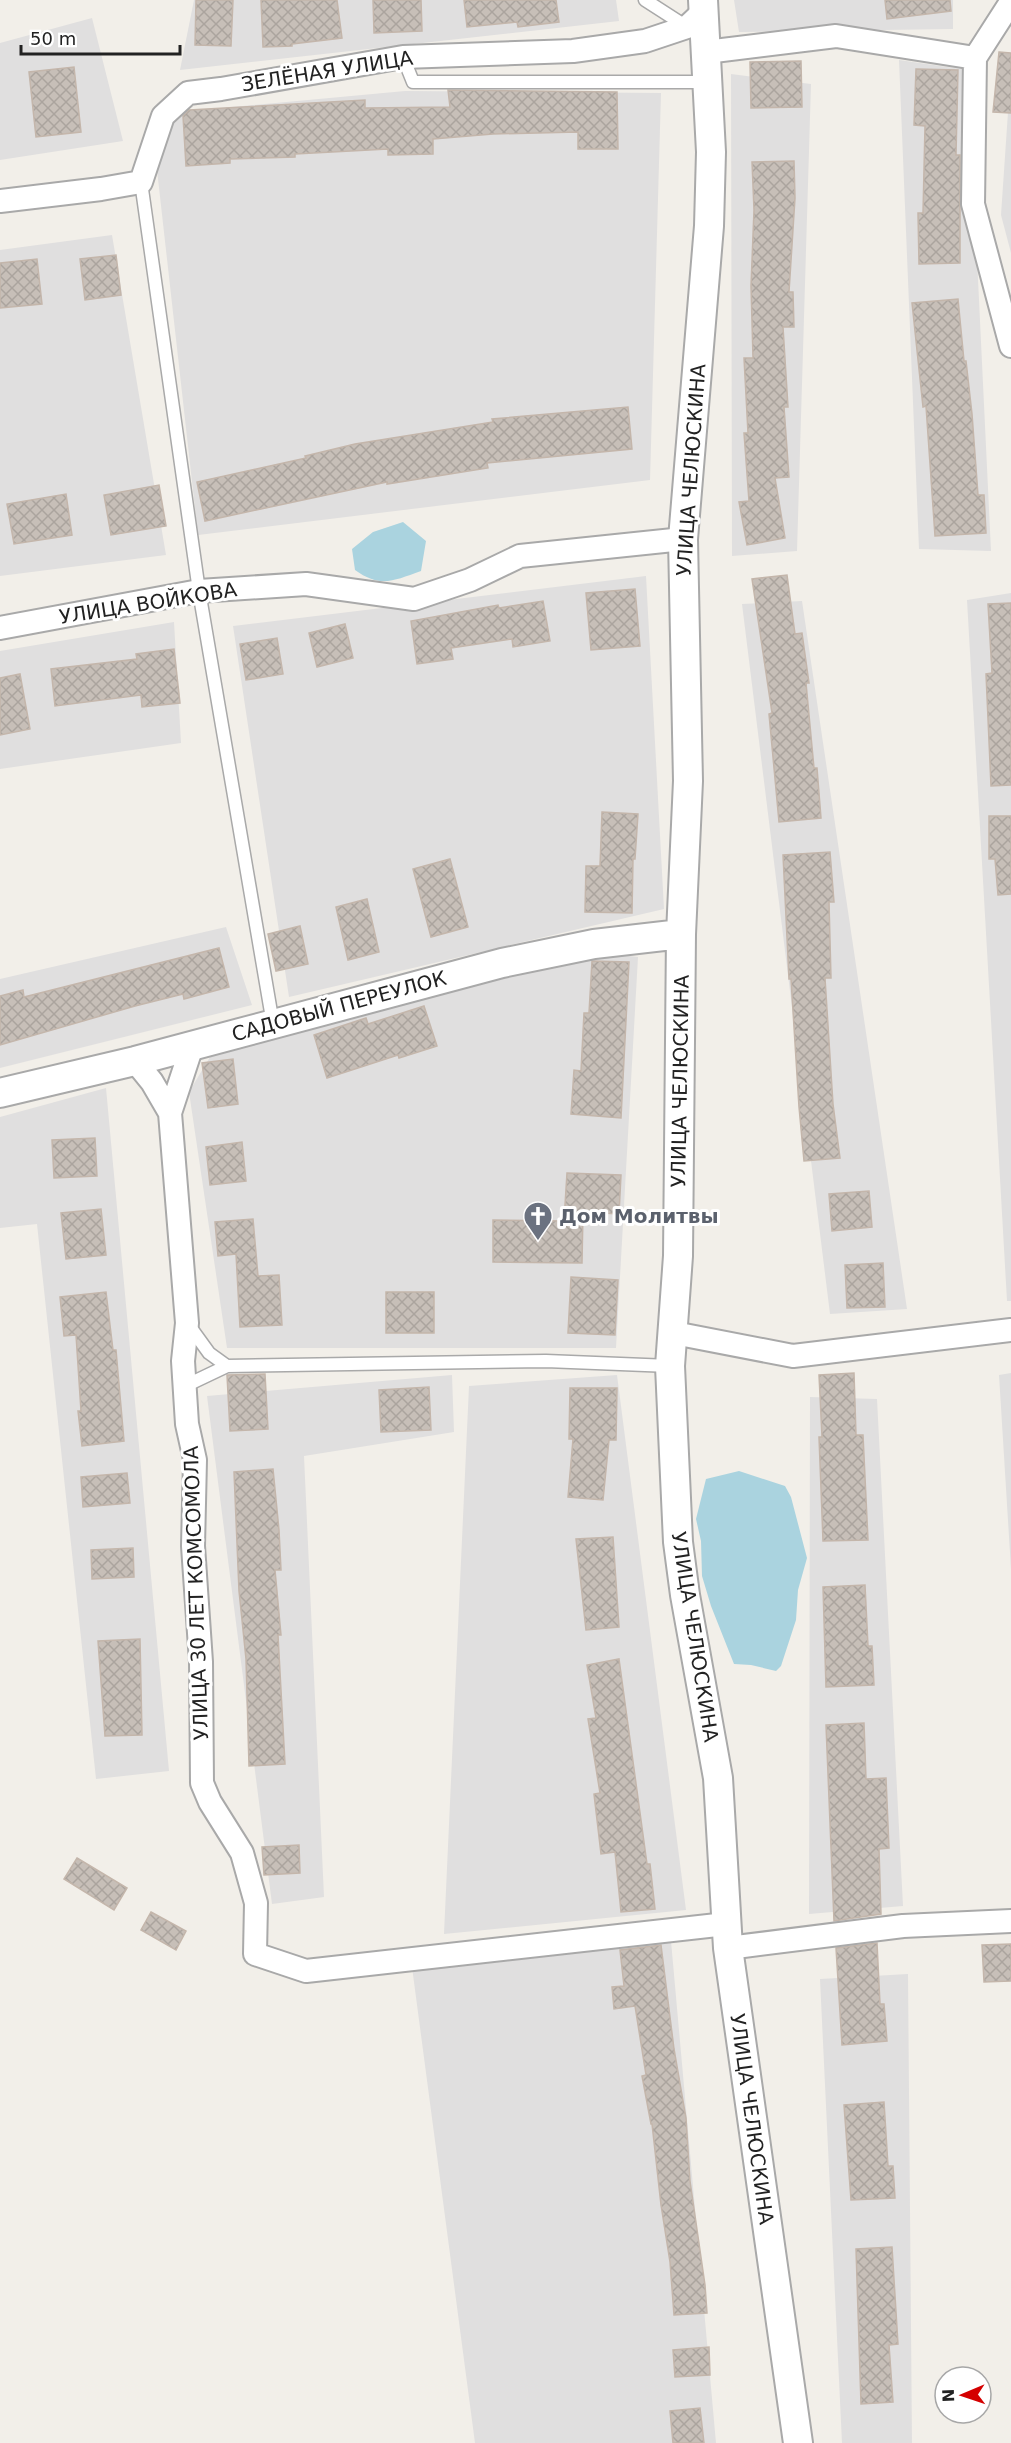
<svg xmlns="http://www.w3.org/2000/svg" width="1011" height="2443" font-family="'DejaVu Sans',sans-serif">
	<defs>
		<pattern id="building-cross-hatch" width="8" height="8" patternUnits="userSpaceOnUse" patternTransform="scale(1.5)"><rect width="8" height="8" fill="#c7bfb8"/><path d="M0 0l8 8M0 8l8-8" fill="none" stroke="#aba49e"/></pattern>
	</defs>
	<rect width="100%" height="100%" fill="#f2efe9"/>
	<path fill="#e0dfdf" d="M194 0H616L619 21 180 70Z
		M734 0H953V29L739 32Z
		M92 18 123 141 0 160V43Z
		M899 60 968 70 991 551 919 549Z
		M1011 68V253L1001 215Z
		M731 74 811 84 797 551 732 556Z
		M405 91 661 93 650 480 198 535 156 161 178 112Z
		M112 235 166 555 0 576V250Z
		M646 576 664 909 289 997 233 626Z
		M1011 593V1301H1007L967 600Z
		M802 601 907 1309 830 1314 742 604Z
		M174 622 181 743 0 769V651Z
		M226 927 252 1005 0 1068V979Z
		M590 951 638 957 616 1348H227L189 1092 216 1047Z
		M106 1088 169 1771 96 1779 37 1224 0 1228V1117Z
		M1011 1373V1569L999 1375Z
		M452 1375 454 1432 304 1456 324 1897 272 1904 207 1396Z
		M617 1375 686 1910 444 1934 469 1386Z
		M810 1397 877 1399 903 1906 809 1914Z
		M671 1941 716 2443H475L412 1967Z
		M908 1974 912 2443H842L820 1979Z"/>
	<path fill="#aad3df" d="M403 522 426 541 421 571C393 581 380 588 355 570L352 549 373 532Z
		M739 1471 785 1486 791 1497 807 1558 798 1590 796 1620 781 1666 776 1671 751 1665 734 1664 711 1606 702 1576 701 1541 696 1519 706 1479Z"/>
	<path fill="url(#building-cross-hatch)" stroke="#c4b6ab" stroke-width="1.5" d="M196 0H233L231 46 195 45Z
		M261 0H337L342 38 292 44V46L263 47Z
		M373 0H421L422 31 374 33Z
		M464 0H556L559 22 518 27 517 22 467 27Z
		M885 0H950L951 11 887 19Z
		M999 52 1011 53V113L993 112Z
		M801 61 802 107 751 108 750 62Z
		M74 67 81 132 36 137 29 72Z
		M916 69 958 70 956 155H960V263L919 264 918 213H923L925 126 914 125Z
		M448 90 617 92 618 149H578V132L493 134 433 139V154L388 155V149L295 154V157L230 159V163L186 166 183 116 189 110 365 100V108L450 107Z
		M794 161 795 198 789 292H793L794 327H783L788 407H784L789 477 775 478 785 538 747 545 739 502 749 501 744 433H748L744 358H753L751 286 754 210 752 162Z
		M116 255 121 295 85 300 80 259Z
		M37 259 42 304 0 308V263Z
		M958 299 964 361H966L972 414 978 495H984L986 533 935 536 926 406 923 407 912 303Z
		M628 407 632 449 487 463 488 468 387 484V482L205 521 197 482 306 458 305 456 355 444 493 422 492 419Z
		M159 485 166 526 111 535 104 495Z
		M66 494 72 535 14 544 7 504Z
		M787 575 795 634 802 633 809 683H806L814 768H817L821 818 779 822 769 714 772 713 752 579Z
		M635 589 640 646 591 650 586 593Z
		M543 601 550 641 513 647 512 639 451 648 453 659 417 664 411 621 498 605 499 608Z
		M1011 603V785L991 786 986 674 992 673 988 604Z
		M345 624 353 658 317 667 309 633Z
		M277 638 283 674 246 680 240 644Z
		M174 649 180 703 142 707 141 695 55 706 51 669 137 659 136 654Z
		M20 674 30 729 0 735V678Z
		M602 812 638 814 635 859H633L632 913 585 912 586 866H600Z
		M989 816H1011V894L998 895 995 859H989Z
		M830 852 834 902H829L831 978H825L833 1104 840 1158 804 1161 799 1107 791 979H789L783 855Z
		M450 859 468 927 431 937 413 869Z
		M367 899 379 952 348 960 336 907Z
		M300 926 308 964 276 971 268 934Z
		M219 948 229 987 184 999 183 994 135 1006 0 1045V996L23 990 24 997Z
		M592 961 629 962 621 1118 571 1114 574 1070 581 1071 584 1013H589Z
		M424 1006 437 1046 399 1058 398 1055 327 1078 314 1035 366 1018 368 1024Z
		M233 1059 238 1104 208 1108 202 1063Z
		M95 1138 97 1176 54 1178 52 1140Z
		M242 1142 246 1181 210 1185 206 1147Z
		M567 1173 621 1175 619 1214 583 1212 582 1263 493 1262V1220L564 1221Z
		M869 1191 872 1227 832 1231 829 1194Z
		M101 1209 106 1255 66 1259 61 1213Z
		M253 1219 258 1276 279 1275 282 1325 240 1327 236 1254 218 1256 215 1222Z
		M883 1263 885 1307 847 1308 845 1265Z
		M571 1277 618 1280 615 1335 568 1333Z
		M106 1292 113 1350H116L124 1441 82 1446 78 1411H81L76 1335 64 1336 60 1297Z
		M386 1292H434V1333H386Z
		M854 1373 856 1435H863L868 1540 823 1541 819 1437H822L819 1375Z
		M265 1374 268 1429 230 1431 227 1375Z
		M429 1387 431 1430 381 1432 379 1390Z
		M570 1388H617L616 1440H609L603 1500 568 1497 573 1439H569Z
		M273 1469 279 1530 281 1570H275L281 1635H278L285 1764 249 1766 246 1659 239 1591 234 1472Z
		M127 1473 130 1503 83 1507 81 1477Z
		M613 1537 619 1627 586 1630 576 1539Z
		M133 1548 134 1577 92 1579 91 1550Z
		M865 1585 868 1646H872L874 1685 826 1687 823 1587Z
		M140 1639 142 1735 105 1736 98 1641Z
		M619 1659 647 1864H650L655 1909 621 1912 615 1852 601 1854 594 1794 600 1793 588 1719 596 1718 587 1665Z
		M864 1723 866 1779 886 1778 889 1848 879 1849 881 1914 834 1921 826 1725Z
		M299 1845 300 1873 264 1875 262 1847Z
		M77 1858 127 1888 114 1910 64 1879Z
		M151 1912 186 1931 176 1950 141 1930Z
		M877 1943 880 2004H884L887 2041 842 2045 836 1948Z
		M1011 1944V1981L984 1982 982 1945Z
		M661 1945 674 2049 686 2118 690 2181 705 2285 707 2313 674 2315 670 2262 661 2205 652 2124H651L642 2076 646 2075 635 2006 614 2009 612 1987 624 1986 620 1950Z
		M884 2102 888 2166H893L895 2198 851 2200 844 2105Z
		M892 2247 898 2344 889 2345 893 2402 861 2404 856 2249Z
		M709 2347 710 2375 675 2377 673 2350Z
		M700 2408 704 2443H673L670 2411Z"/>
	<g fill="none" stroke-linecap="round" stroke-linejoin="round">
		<g stroke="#a9a9a9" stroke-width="15">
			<path id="service" d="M645 0 687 27
				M403 57 413 82H709
				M141 182 199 591 273 1024
				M188 1324 209 1353 227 1366 546 1361 670 1366
				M185 1386 227 1366"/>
		</g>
		<g stroke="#a9a9a9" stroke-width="26">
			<path id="minor" d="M706 52 836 36 975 58 1011 2
				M975 58 973 204 1011 346
				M0 201 101 189 141 182 163 116 188 93 221 89 403 57 573 51 645 41 687 27 704 11
				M0 628 199 591 306 584 414 599 470 580 520 556 683 539
				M135 1061 152 1082 170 1113 187 1323 183 1361 187 1424 195 1460 193 1546 201 1662 202 1783 210 1802 242 1853 256 1903 255 1954 306 1971 726 1924
				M170 1113 192 1046
				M674 1333 793 1356 1011 1330
				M728 1948 903 1926 1011 1921"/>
		</g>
		<g stroke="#a9a9a9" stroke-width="32">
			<path id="tertiary" d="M703 0 711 152 709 226 683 539 688 781 681 934 678 1256 670 1366 678 1542 685 1595 718 1778 728 1948 798 2443
				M0 1093 135 1061 502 963 594 944 681 934"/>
		</g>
		<use href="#service" stroke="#fff" stroke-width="12"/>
		<use href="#minor" stroke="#fff" stroke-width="22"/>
		<use href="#tertiary" stroke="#fff" stroke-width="28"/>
	</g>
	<defs>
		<g id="church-pin" transform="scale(1.5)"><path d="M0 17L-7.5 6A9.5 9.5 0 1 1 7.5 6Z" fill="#6b7280" stroke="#fff"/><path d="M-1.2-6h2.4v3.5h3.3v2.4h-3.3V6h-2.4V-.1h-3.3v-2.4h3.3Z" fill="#fff"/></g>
	</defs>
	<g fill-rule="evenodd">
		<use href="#church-pin" x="538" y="1216"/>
	</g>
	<g text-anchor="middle" stroke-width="6" stroke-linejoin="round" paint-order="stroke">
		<g font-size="20" fill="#222" stroke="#fff">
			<text transform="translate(327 71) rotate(-9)" y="7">ЗЕЛЁНАЯ УЛИЦА</text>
			<text transform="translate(691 470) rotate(-86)" y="7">УЛИЦА ЧЕЛЮСКИНА</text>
			<text transform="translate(148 603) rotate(-9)" y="7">УЛИЦА ВОЙКОВА</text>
			<text transform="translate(339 1006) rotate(-15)" y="7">САДОВЫЙ ПЕРЕУЛОК</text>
			<text transform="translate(680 1081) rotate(-89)" y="7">УЛИЦА ЧЕЛЮСКИНА</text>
			<text transform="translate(196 1593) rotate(-92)" y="7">УЛИЦА 30 ЛЕТ КОМСОМОЛА</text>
			<text transform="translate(695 1637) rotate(81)" y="7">УЛИЦА ЧЕЛЮСКИНА</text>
			<text transform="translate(752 2119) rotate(82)" y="7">УЛИЦА ЧЕЛЮСКИНА</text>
		</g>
		<g font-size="20" font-weight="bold" fill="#5b616d" stroke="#fff" text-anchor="start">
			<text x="559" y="1223">Дом Молитвы</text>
		</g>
	</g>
	<g transform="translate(963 2395) rotate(268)"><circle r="28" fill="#ffffff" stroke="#a7a7a7" stroke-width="1.5"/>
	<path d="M0-4.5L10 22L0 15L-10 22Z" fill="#d40000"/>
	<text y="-9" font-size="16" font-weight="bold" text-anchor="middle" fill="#222222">N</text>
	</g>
	<path d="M21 45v9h159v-9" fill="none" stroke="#222222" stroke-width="3"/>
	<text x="30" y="45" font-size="18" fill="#222222" stroke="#ffffff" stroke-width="4.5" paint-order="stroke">50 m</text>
</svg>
